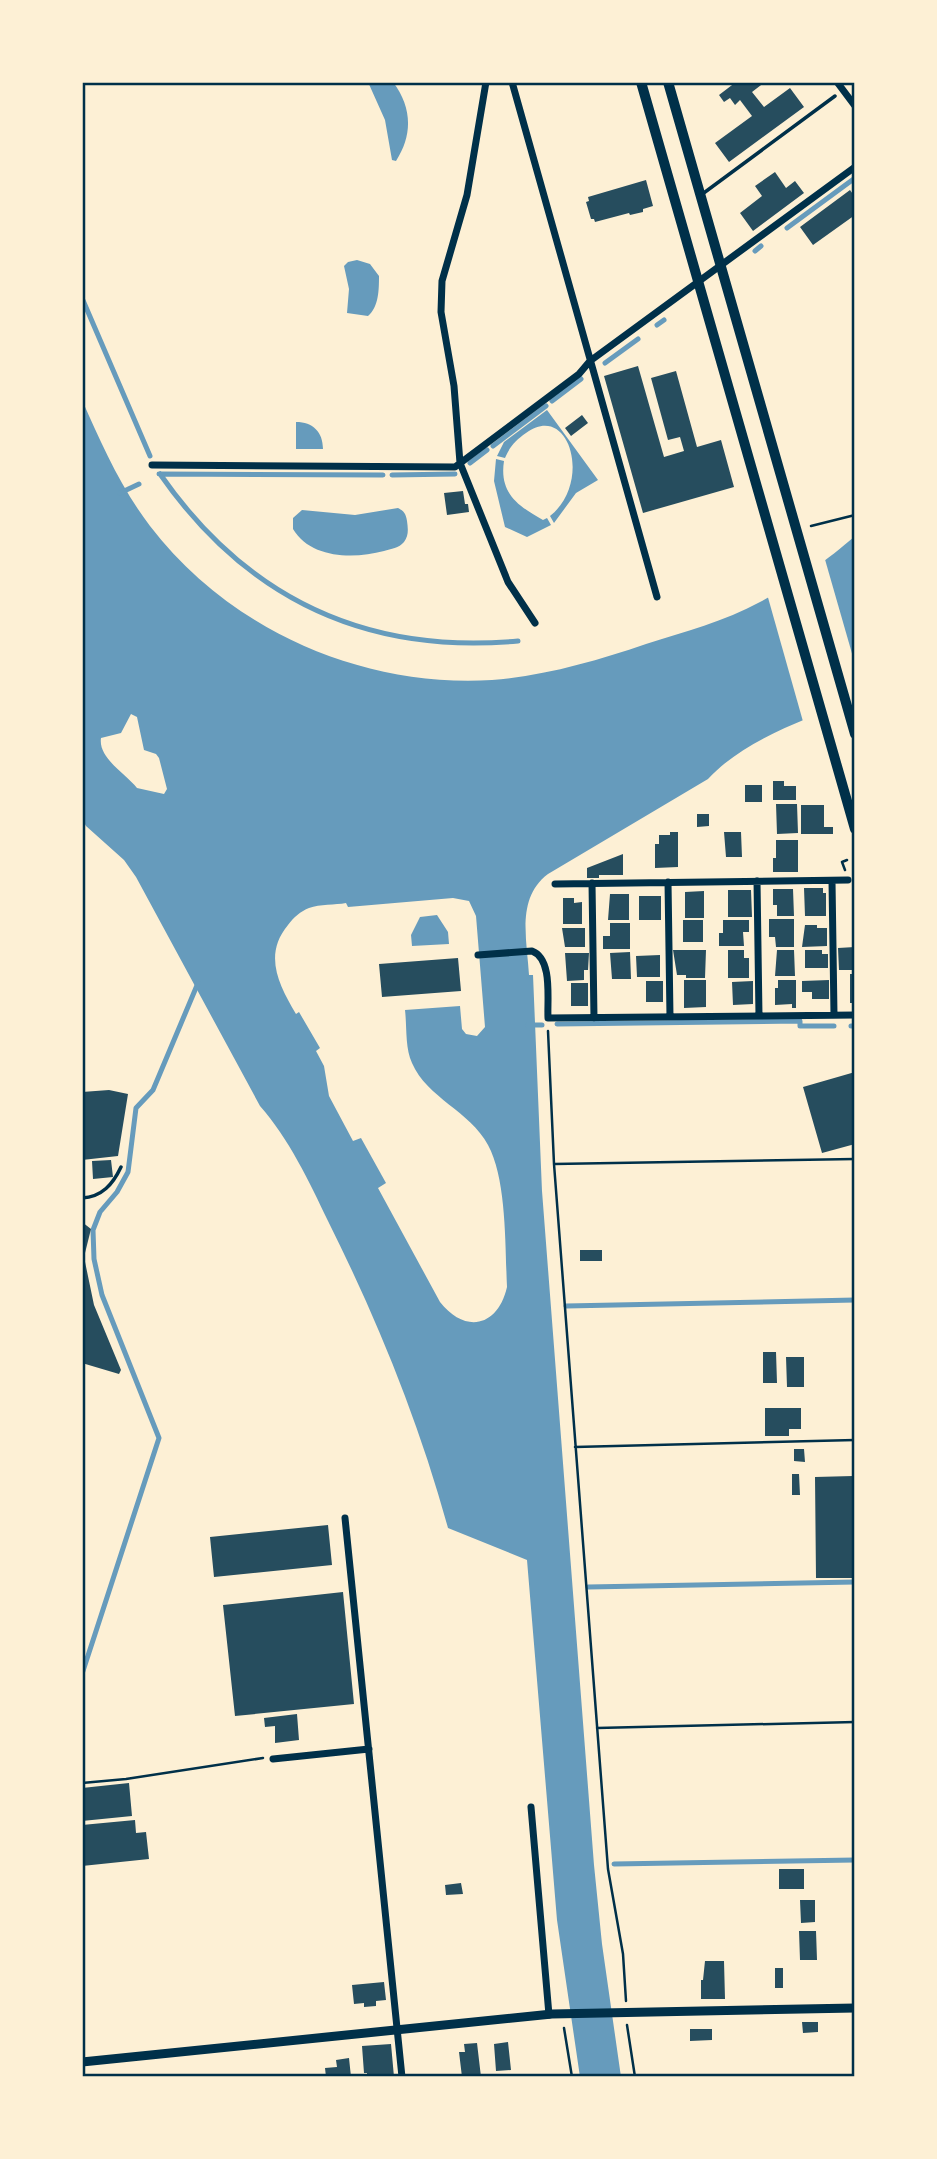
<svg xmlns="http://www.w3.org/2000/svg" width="937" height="2159" font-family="'Space Grotesk',sans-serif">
	<rect width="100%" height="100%" fill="#fdf0d5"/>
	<path fill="#669bbc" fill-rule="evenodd" d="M368 82H393C412 107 413 135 396 161L392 160 385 120Z
		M357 260 370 264 379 276C379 289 379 307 368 316L347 313 349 289 344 266 348 262Z
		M82 400C101 443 121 488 150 526 230 630 361 688 492 680 544 676 596 661 646 644 684 632 725 621 760 602 791 586 829 559 855 536V699C804 721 746 738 708 779L548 874C516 898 527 940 529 975H533L542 1191 594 1865 602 1944 621 2077H580L557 1920 527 1560 448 1528C419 1422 377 1319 328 1221 309 1181 289 1139 260 1106L136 877 124 860 86 826 82 819ZM131 714 137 717 144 750 156 754 159 758 167 789 164 794 137 788C125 773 98 758 101 738L121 733ZM453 898 469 901 476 916 485 1027 477 1036 466 1034 462 1029 460 1006 405 1010C407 1027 405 1048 412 1063 427 1098 470 1111 488 1145 507 1180 505 1247 507 1287 498 1327 465 1334 440 1302L378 1188 386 1183 361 1138 353 1141 329 1096 324 1066 316 1051 320 1048 299 1012 296 1014C279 985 263 955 288 925 293 918 301 911 309 908 320 904 335 905 346 903L348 907Z
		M547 410 598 480 576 493 554 523 550 516C593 482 569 401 526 433 516 440 510 446 505 458L497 456 504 442Z
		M296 422C313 422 323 432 323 449H296Z
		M496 459 504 461C499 493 518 506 543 520L547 518 551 525 527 537 505 527 494 481Z
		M398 508C404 511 406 514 407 521 408 528 409 536 404 542 399 548 391 549 384 551 354 559 311 559 293 529V518L302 510 355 515Z
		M437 915 448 932 449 944 412 946 411 935 420 917Z"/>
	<path fill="#fdf0d5" d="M824 556 855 664V702L804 725 767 594Z"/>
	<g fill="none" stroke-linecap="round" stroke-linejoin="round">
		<path stroke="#669bbc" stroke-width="5" d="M787 228 855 178
			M755 251 761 246
			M82 298 150 456
			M657 325 664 320
			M605 363 638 339
			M552 401 581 379
			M493 446 546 406
			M470 463 487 450
			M159 474 383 475
			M160 474C247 599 366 655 518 641
			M392 475 455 474
			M120 493 139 484
			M557 1024 800 1021V1026H834
			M528 1025H542
			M851 1026H855
			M566 1306 855 1300
			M588 1587 855 1582
			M82 1674 159 1438 102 1295 94 1259 93 1230 100 1212 117 1192 128 1172 136 1108 153 1090 198 983
			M614 1864 855 1860"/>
	</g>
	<path fill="#264d5e" d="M736 82H765L752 92 764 107 790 88 804 107 729 162 715 143 752 116 740 100 735 105 730 98 724 102 719 95Z
		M775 172 786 188 795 181 804 193 753 231 740 213 762 196 755 186Z
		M646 180 653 206 643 209V212L630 215 629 213 595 222 594 219H591L586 202 589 201 588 197Z
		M850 190 855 197V215L813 245 800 227Z
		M638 366 664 457 684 451 680 437 668 440 651 378 676 371 697 447 721 440 734 487 643 513 604 376Z
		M582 415 588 423 571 436 565 428Z
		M463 491 465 504H468L469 512 447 515 444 493Z
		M773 781H784V786H796V800H773Z
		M745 785H762V802H745Z
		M776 804H797L798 833 777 834Z
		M801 805H824V827H833V834H801Z
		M697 814H709V826L697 827Z
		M670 832H678V867L655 868V844H659V835H670Z
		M724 832H741L742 857H726Z
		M776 840H798V872H773V858H776Z
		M623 854V875H599V878H587V868Z
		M804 888H823V893H826V916H805Z
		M773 889H793L794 916H777V905H773Z
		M728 890H751L752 917H728Z
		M704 891V918H685V892Z
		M610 894H629V920H608Z
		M639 896H661V920H639Z
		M563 898H574V903L582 902V924H563Z
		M769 919H794V947H776L775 937H769Z
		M683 920H703V942H683Z
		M723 920H749V932H743L744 946H719V933H723Z
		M610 923H630V949H603V936H610Z
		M805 925H817V928H827V946L802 947Z
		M562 928H585V947H565Z
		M855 947V970H839L838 948Z
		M673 950H706L705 978H686V975H677Z
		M728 950H744V958H749V978H728Z
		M777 950H794L795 976H775Z
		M805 950H822V954H828V968H805Z
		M630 952 631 979H612L610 953Z
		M565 953H589L588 970H584V980L567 981Z
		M660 955V977H637L636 956Z
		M458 958 461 991 382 997 379 964Z
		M850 974H855V1003H850Z
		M684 980H706V1007L684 1008Z
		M778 980H796V1008H792V1004L775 1005V988H778Z
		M829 980V999H812V992H802V981Z
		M646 981H663V1002H646Z
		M753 981V1004L733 1005 732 982Z
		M571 983H588V1006H571Z
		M855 1072V1144L822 1153 803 1087Z
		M109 1090 128 1094 118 1156 82 1160V1092Z
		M111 1160 113 1177 93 1179 92 1161Z
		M82 1222 91 1229 84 1257 94 1305 121 1370 119 1374 82 1363Z
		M580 1250H602V1261H580Z
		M763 1352H776L777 1383H763Z
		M786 1357H804V1387H787Z
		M765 1408H801V1429H789V1436H765Z
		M794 1449H804L805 1462 794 1461Z
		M792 1474H799L800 1495H792Z
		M853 1476 854 1578H816L815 1477Z
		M328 1525 332 1565 214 1577 210 1537Z
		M343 1592 354 1704 235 1716 223 1605Z
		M297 1714 299 1740 275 1743V1726L265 1727 264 1718Z
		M129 1783 132 1816 82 1821V1788Z
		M135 1820 136 1833 146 1832 149 1859 82 1866V1825Z
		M779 1869H804V1889H779Z
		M461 1883 463 1894 446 1895 445 1885Z
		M800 1900H815V1922L801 1923Z
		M799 1931H816L817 1960H800Z
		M705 1961H724L725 1999H701V1980H703Z
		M775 1968H783V1988H775Z
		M384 1982 386 2000 376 2001V2006L364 2007V2003L354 2004 352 1985Z
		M802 2022H818V2032L803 2033Z
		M690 2029H712V2040L690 2041Z
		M508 2042 511 2070 496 2071 494 2044Z
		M477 2043 481 2077H462L459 2052H465L464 2044Z
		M391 2044 394 2077H367V2073H364L362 2046Z
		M349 2058 351 2077H326L325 2068 337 2067 336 2060Z"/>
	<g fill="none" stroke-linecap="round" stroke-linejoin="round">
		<path stroke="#003049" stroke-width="2.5" d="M811 526 855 515
			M845 870 842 862 847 860
			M548 1031 554 1164 608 1869 623 1954 626 2001
			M554 1164 855 1159
			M575 1447 855 1440
			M597 1728 855 1722
			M82 1783 126 1779 263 1758
			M627 2025 635 2077
			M564 2028 572 2077"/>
		<path stroke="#003049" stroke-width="3.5" d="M701 195 835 96
			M82 1198C102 1197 113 1184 121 1167"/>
		<path stroke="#003049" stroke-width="7" d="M486 82 467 195 442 281 441 312 454 386 460 463 508 582 535 623
			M512 82 657 597
			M837 82 855 106
			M152 465 455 467 579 374 590 361 855 167
			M757 881 759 1016
			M832 881 834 1015
			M668 882 670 1017
			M592 883 594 1018
			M555 884 848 880
			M478 955 532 951C553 959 547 999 548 1018L855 1015
			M345 1518 402 2077
			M273 1759 369 1749
			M531 1807 549 2015"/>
		<path stroke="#003049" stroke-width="9" d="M82 2062 552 2014 855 2008"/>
		<path stroke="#003049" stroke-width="10" d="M641 82 855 829
			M668 82 855 734"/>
	</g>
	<rect width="937" height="2159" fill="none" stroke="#fdf0d5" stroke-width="168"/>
	<rect x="84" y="84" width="769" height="1991" fill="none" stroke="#003049" stroke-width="2.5"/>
</svg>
